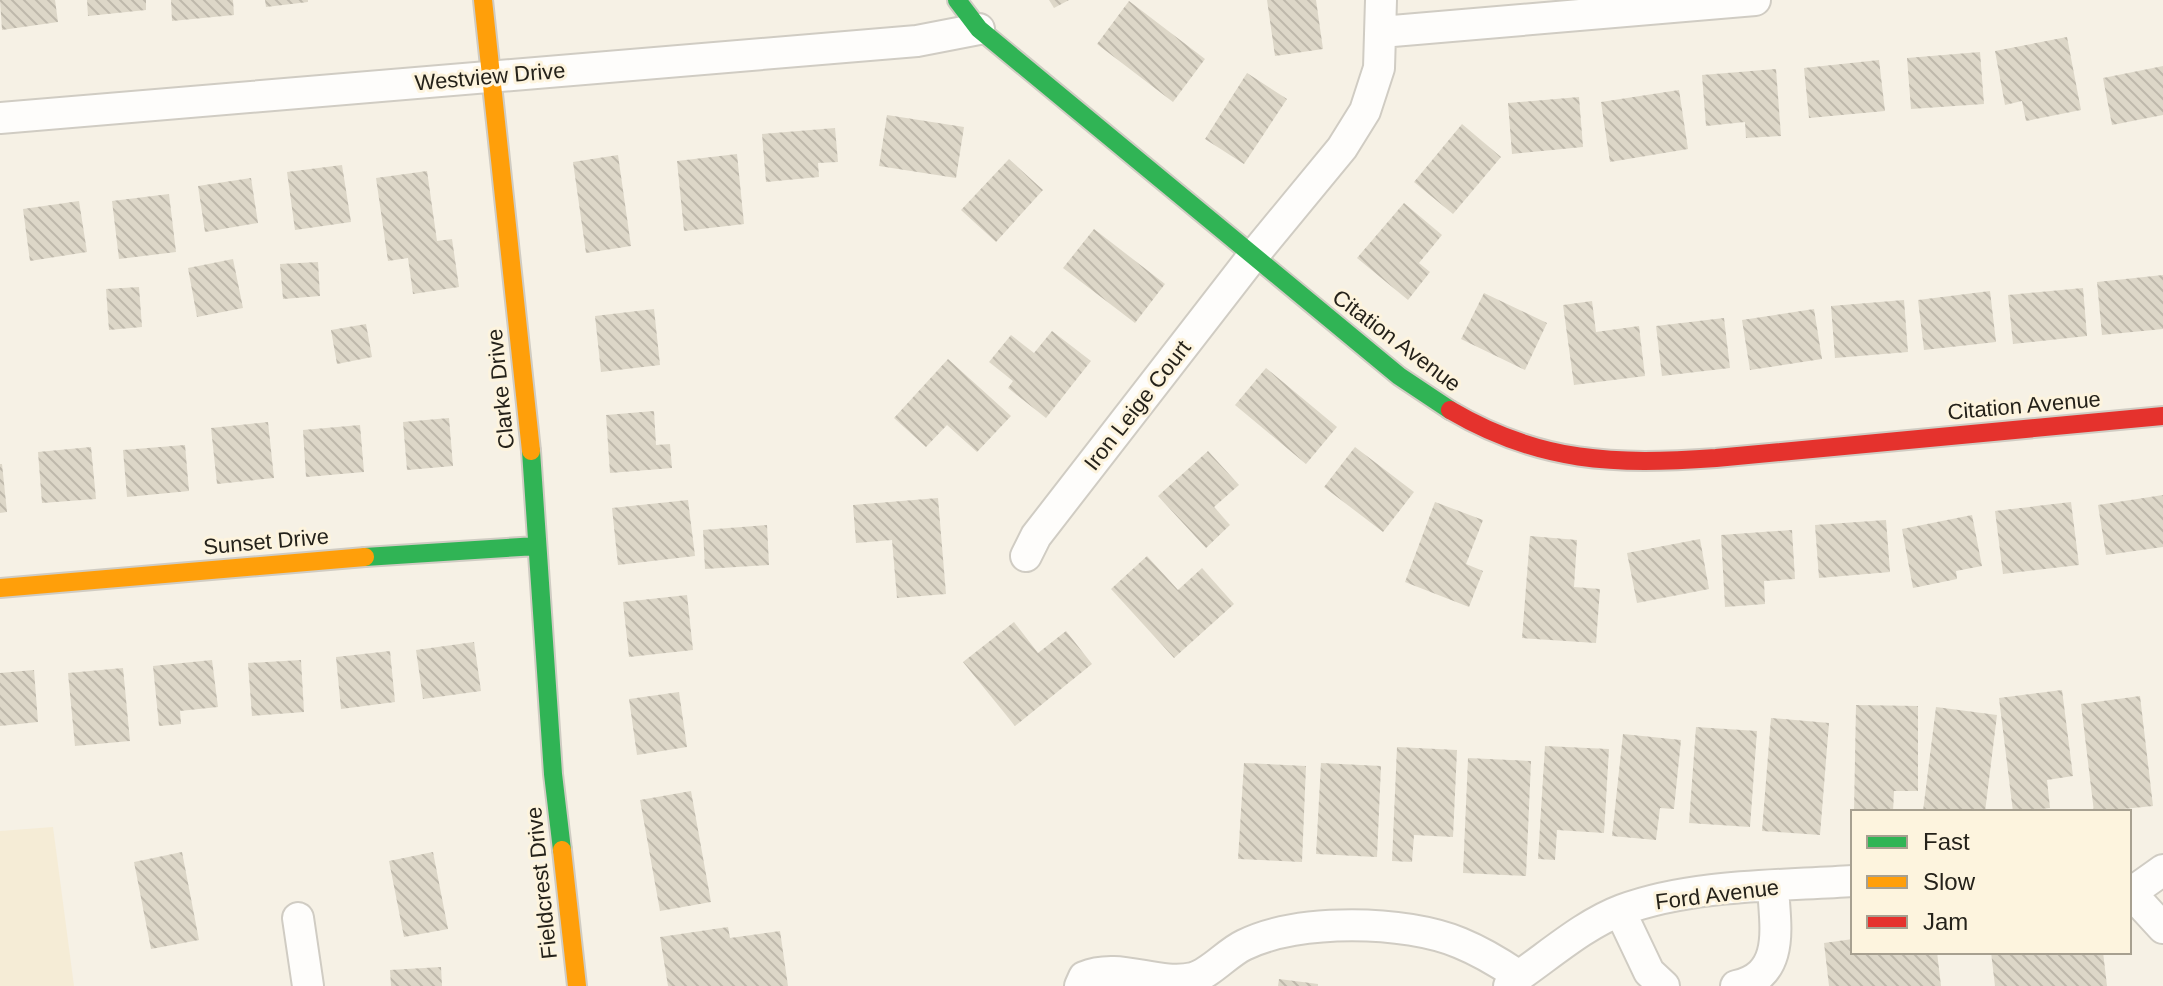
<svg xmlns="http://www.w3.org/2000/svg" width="2163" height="986" font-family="Helvetica,sans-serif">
	<defs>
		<pattern id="building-back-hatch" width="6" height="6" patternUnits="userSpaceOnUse" patternTransform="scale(2)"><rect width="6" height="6" fill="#ddd7c8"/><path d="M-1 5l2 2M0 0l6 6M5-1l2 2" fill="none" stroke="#beb8ab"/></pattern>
	</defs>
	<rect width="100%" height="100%" fill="#f6f1e5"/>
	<path fill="#f5ecd6" d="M53 827 74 986H0V831Z"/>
	<path fill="url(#building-back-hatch)" d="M0 0H55L58 22 2 30Z
		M87 0H146V10L88 16Z
		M171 0H233L234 15 172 21Z
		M265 0H308V2L266 7Z
		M1049 0H1069L1054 8Z
		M1267 0H1316L1323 49 1275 56Z
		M1129 1 1205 59 1173 102 1097 44Z
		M2067 37 2081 110 2026 121 2022 101 2005 105 1995 51Z
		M1980 52 1984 104 1911 109 1907 58Z
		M1879 60 1885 111 1809 118 1804 68Z
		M2163 66V115L2112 125 2103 78Z
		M1776 69 1781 136 1746 138 1745 122 1706 126 1702 75Z
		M1247 73 1287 99 1244 164 1205 139Z
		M1679 90 1688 149 1610 162 1601 102Z
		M1579 97 1583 147 1512 154 1508 103Z
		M887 115 964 127 956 178 879 166Z
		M1462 124 1501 157 1453 214 1414 182Z
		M835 128 838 162 818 163 819 177 766 182 762 134Z
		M737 154 744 224 684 231 677 161Z
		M618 155 631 246 586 253 573 162Z
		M1009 159 1043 190 996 242 961 210Z
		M342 165 351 222 295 230 287 172Z
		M427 171 437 241 452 239 459 287 413 294 408 258 388 261 376 178Z
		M251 178 258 223 205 232 198 186Z
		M169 194 176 252 119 259 112 201Z
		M79 201 87 252 30 261 23 209Z
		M1404 203 1442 235 1419 263 1430 272 1408 300 1357 258Z
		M1094 229 1165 284 1135 323 1063 268Z
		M233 259 243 308 197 317 188 268Z
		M318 262 320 296 283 299 280 264Z
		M2163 275V329L2102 335 2097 282Z
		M139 287 142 327 109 330 106 289Z
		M2083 288 2087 336 2013 344 2008 295Z
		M1990 291 1996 342 1924 350 1918 300Z
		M1484 293 1547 323 1525 370 1461 339Z
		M1904 300 1908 352 1835 358 1831 306Z
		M1592 301 1596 332 1639 326 1645 376 1574 385 1563 305Z
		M654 309 660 365 601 372 595 316Z
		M1814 309 1822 359 1750 370 1742 320Z
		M1724 318 1730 368 1662 376 1656 326Z
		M366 324 372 357 337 364 331 330Z
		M1052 331 1091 361 1046 418 1008 388 1013 381 989 362 1011 335 1034 353Z
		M948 359 1011 416 977 452 947 425 926 447 894 418Z
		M1266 368 1337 427 1306 464 1235 405Z
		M654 411 656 445 670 444 672 468 610 473 606 415Z
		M449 418 453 466 407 470 403 422Z
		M268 422 274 478 217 484 211 428Z
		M360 425 364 472 306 477 303 430Z
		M185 445 189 491 127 497 123 450Z
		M91 447 96 499 42 503 38 452Z
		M1355 447 1414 492 1383 532 1324 487Z
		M1208 451 1239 485 1214 507 1230 525 1206 548 1158 496Z
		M0 464H2L7 512 0 513Z
		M2163 495V547L2106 555 2098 505Z
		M938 498 946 594 897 598 892 540 856 543 853 505Z
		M688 500 695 556 618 565 612 508Z
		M1435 502 1483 520 1466 564 1483 571 1469 607 1405 582Z
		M2071 502 2079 565 2003 574 1995 511Z
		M1972 515 1982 566 1956 571 1957 579 1913 588 1902 529Z
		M1886 520 1890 572 1819 578 1815 525Z
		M767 525 769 565 705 569 703 530Z
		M1792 530 1795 579 1764 581 1765 604 1725 607 1721 535Z
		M1530 536 1577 540 1574 587 1600 589 1596 643 1522 638Z
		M1700 539 1709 589 1637 603 1627 553Z
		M1147 556 1178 590 1202 568 1234 604 1174 658 1111 589Z
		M687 595 693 650 629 657 623 602Z
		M1014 622 1038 653 1066 631 1092 664 1015 726 963 662Z
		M474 642 481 691 423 699 416 650Z
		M390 651 395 702 341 709 336 657Z
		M212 660 218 707 180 711 181 724 159 726 153 666Z
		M301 660 304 712 252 716 248 663Z
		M123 668 130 741 75 746 68 673Z
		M34 670 38 722 0 726V673Z
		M2062 690 2073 776 2047 780 2050 808 2013 812 1999 698Z
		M679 692 687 747 637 755 629 699Z
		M2140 696 2153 806 2094 812 2081 704Z
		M1856 705 1918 706V791H1894L1893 812H1854Z
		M1936 707 1997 715 1985 812 1923 811Z
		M1771 718 1829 723 1820 835 1762 831Z
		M1696 727 1757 731 1750 827 1689 823Z
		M1623 734 1681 740 1674 809 1660 808 1656 840 1612 836Z
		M1545 746 1609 749 1604 833 1557 830 1555 860 1538 859Z
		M1397 747 1457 750 1453 837 1414 835 1412 862 1392 861Z
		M1468 758 1531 761 1526 876 1463 873Z
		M1244 763 1306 766 1302 862 1238 859Z
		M1321 763 1381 766 1377 857 1316 854Z
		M691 791 711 902 660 911 640 800Z
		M182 852 199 940 151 949 134 862Z
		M433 852 448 929 404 937 389 861Z
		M728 927 730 938 780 931 788 986H668L660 937Z
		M1853 939V952H1937L1941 986H1829L1824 943Z
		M1991 952H2103L2107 986H1995Z
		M441 967 442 986H391L390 970Z
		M1279 979 1318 984V986H1278Z"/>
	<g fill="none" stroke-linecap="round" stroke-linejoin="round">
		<g stroke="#d0ccc3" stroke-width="34">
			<path id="street" d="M1381 32 1755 0
				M0 118 917 41 979 29
				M1026 556 1036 536 1253 256 1342 148 1365 111 1379 68 1381 0
				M2129 891 2163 928
				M2132 892 2163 870
				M1620 911 1649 972 1664 986
				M298 918 308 986
				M1080 986 1084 977C1120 962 1156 986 1193 978 1211 973 1227 953 1244 945 1299 918 1405 920 1460 943 1482 952 1500 963 1519 976
				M1509 986 1519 976C1552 953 1585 924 1622 910 1692 884 1779 886 1853 881
				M1736 986C1786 975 1775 926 1773 887"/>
		</g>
		<g stroke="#d0ccc3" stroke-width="22">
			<path id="fast" d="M957 0 979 29 1399 376 1450 410
				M531 451 553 774 562 850
				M365 557 537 546"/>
		</g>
		<g stroke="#d0ccc3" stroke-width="22">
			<path id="slow" d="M483 0 531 451
				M0 588 365 557
				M562 850 577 986"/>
		</g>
		<g stroke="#d0ccc3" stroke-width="22">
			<path id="jam" d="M1450 410C1540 463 1615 465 1716 458L2163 416"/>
		</g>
		<use href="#street" stroke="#fefdfb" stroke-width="30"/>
		<use href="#fast" stroke="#30b455" stroke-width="18"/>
		<use href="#slow" stroke="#ff9f0a" stroke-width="18"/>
		<use href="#jam" stroke="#e5322d" stroke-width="18"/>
	</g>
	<g text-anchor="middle" stroke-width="6" stroke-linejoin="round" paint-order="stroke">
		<g font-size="22" fill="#25221a" stroke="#fdf4de">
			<text transform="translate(490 76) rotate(-5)" y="8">Westview Drive</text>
			<text transform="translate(1397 340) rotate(37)" y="8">Citation Avenue</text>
			<text transform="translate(500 389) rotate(-96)" y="8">Clarke Drive</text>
			<text transform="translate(1137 405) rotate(-52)" y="8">Iron Leige Court</text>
			<text transform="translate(2024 405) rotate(-5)" y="8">Citation Avenue</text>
			<text transform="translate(266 541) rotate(-5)" y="8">Sunset Drive</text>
			<text transform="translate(541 883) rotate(-96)" y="8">Fieldcrest Drive</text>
			<text transform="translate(1717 894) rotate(-7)" y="8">Ford Avenue</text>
		</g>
	</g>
	<rect x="1851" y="810" width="280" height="144" fill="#fdf4de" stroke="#a7a090" stroke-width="2"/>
	<rect x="1867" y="836" width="40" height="12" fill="#30b455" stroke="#a7a090" stroke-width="2"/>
	<text x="1923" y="850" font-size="24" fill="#25221a">Fast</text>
	<rect x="1867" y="876" width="40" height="12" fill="#ff9f0a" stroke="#a7a090" stroke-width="2"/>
	<text x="1923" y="890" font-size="24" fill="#25221a">Slow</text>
	<rect x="1867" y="916" width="40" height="12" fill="#e5322d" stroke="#a7a090" stroke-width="2"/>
	<text x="1923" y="930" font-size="24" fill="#25221a">Jam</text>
</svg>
